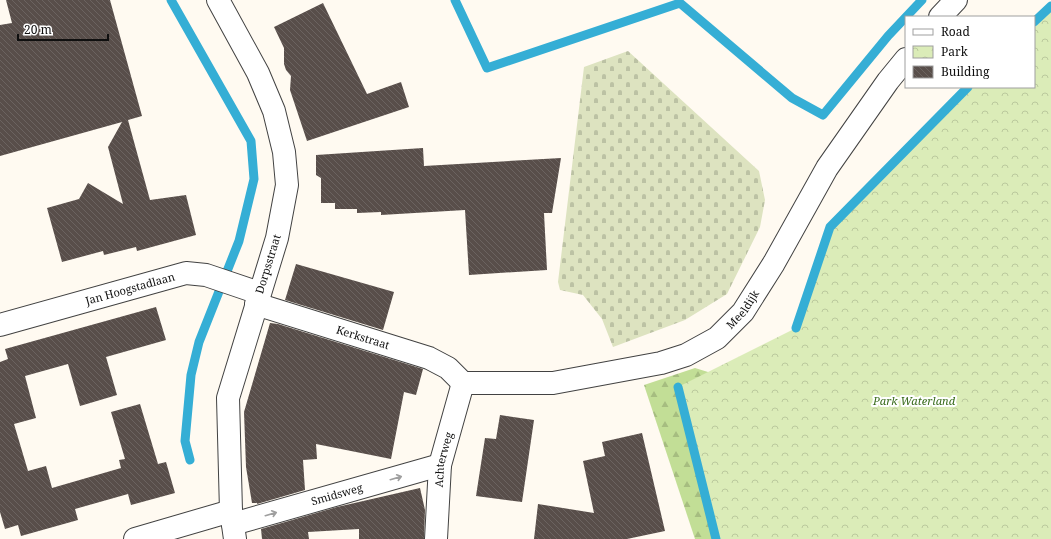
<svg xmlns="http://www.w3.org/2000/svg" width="1051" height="539" font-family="'Noto Serif',serif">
	<defs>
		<pattern id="forest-firs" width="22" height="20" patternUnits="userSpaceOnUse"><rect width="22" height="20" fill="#c2de96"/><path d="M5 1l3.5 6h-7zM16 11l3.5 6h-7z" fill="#a6bd80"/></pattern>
		<pattern id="cemetery-stones" width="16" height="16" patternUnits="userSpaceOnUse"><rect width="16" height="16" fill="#dde3c0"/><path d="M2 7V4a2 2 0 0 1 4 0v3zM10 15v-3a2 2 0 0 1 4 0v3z" fill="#bcc2a4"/></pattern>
		<pattern id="park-crowns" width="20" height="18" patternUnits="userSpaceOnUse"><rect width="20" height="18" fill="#dbecb8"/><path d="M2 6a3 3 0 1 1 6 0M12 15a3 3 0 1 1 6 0" fill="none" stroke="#bbc99d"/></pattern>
		<pattern id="building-back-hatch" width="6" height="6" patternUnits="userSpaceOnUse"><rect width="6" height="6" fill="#584e4a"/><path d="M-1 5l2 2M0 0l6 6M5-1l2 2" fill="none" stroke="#6b6360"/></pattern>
	</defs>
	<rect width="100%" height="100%" fill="#fffaf1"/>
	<path fill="url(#forest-firs)" d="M695 368 721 376 819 539H695L644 385Z"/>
	<path fill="url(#cemetery-stones)" d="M628 51 759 171 765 200 760 227 727 294 685 320 613 347 602 319 583 295 560 290 558 282 584 67Z"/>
	<path fill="url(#park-crowns)" d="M1051 11V539H716L678 387 796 328 830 227 973 87H1034V28Z"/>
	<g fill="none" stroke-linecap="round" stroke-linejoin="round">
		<path stroke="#35aed5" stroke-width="9" d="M171 0 251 141 254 179 239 241 199 342 191 375 185 441 190 460
			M455 0 487 68 680 3 792 98 823 115 888 36 922 0
			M1034 22 1051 6
			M796 328 830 227 968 87
			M678 387 716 539"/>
	</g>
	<path fill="url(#building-back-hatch)" d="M6 0H110L142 116 128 120 150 200 186 195 196 235 137 251 136 247 104 255 103 251 62 262 47 208 79 199 88 183 123 204 108 147 122 122 0 156V25L12 23Z
		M323 3 367 94 401 82 409 107 307 141 290 90 291 76 286 70 284 64V48L274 27Z
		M423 148 424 166 561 158 552 213H544L547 270 469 275 465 210 381 215V212L357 213V209H335V203H321V178L316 175V155Z
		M296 264 394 292 383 330 285 300Z
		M156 307 166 340 106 357 117 395 80 406 68 364 25 376 36 418 14 424 28 471 46 466 52 488 121 468 119 460 125 459 111 412 140 404 158 464 166 462 175 493 131 505 128 494 75 509 78 520 21 536 18 525 5 529 0 512V362L8 359 5 349Z
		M270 323 278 324 423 369 416 395 404 392 391 459 316 444 317 459 303 460 305 490 257 504V503H252L246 467 244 412Z
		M500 415 534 420 522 502 476 496 485 438 496 439Z
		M642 433 665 531 627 539H534L538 504 594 513 583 461 605 456 602 442Z
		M420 488 425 510 424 539H359V529L308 532 309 539H262L261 529 337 507Z"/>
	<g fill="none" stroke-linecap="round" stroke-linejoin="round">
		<g stroke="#424242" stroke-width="24">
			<g id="minor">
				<path d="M218 0 258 73 274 111 284 152 287 185 277 238 228 398 231 511 235 539"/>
				<path d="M940 17 956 0"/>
				<path id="s1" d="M256 304 429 358 448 368 463 383"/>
				<path id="s2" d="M0 325 186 273 206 275 259 293"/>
				<path id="s3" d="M463 383H553L661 363 686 355 717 338 743 312 774 263 827 168 888 81 906 59"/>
				<path id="s4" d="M233 524 440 465"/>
				<path d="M135 539 231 511"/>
				<path id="s5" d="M436 539 440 465 463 383"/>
			</g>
		</g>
		<use href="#minor" stroke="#fff" stroke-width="22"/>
	</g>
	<defs><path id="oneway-shaft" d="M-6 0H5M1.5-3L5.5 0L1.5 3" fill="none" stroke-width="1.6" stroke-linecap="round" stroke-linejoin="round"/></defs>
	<g stroke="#9f9f9f">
		<use href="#oneway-shaft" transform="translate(396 478) rotate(-16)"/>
		<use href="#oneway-shaft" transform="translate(271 514) rotate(-16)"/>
	</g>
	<g text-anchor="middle" stroke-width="4" stroke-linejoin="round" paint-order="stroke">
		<g font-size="11" fill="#0f0f0f" stroke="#fff">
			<text transform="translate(268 264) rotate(-73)" y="4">Dorpsstraat</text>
			<text dy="4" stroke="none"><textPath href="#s2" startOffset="135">Jan Hoogstadlaan</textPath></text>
			<text dy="4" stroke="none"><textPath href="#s3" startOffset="300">Meeldijk</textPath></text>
			<text dy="4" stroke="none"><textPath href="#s1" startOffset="112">Kerkstraat</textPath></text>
			<text dy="4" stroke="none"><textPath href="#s5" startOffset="80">Achterweg</textPath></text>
			<text dy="4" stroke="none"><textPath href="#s4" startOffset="108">Smidsweg</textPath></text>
		</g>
		<g font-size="11" font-style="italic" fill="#386b1b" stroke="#fff">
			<text x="914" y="405">Park Waterland</text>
		</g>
	</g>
	<rect x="905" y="16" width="130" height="72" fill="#ffffff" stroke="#9f9f9f"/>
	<rect x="913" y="29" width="20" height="6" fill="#ffffff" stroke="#9f9f9f"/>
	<text x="941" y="36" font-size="12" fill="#0f0f0f">Road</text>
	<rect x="913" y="46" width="20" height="12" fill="url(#park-crowns)" stroke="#9f9f9f"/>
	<text x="941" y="56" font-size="12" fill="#0f0f0f">Park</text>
	<rect x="913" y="66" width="20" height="12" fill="url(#building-back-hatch)" stroke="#9f9f9f"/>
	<text x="941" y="76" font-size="12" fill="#0f0f0f">Building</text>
	<path d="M18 34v6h90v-6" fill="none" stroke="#0f0f0f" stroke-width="2"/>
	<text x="24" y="34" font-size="12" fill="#0f0f0f" stroke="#ffffff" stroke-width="3" paint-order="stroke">20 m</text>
</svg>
